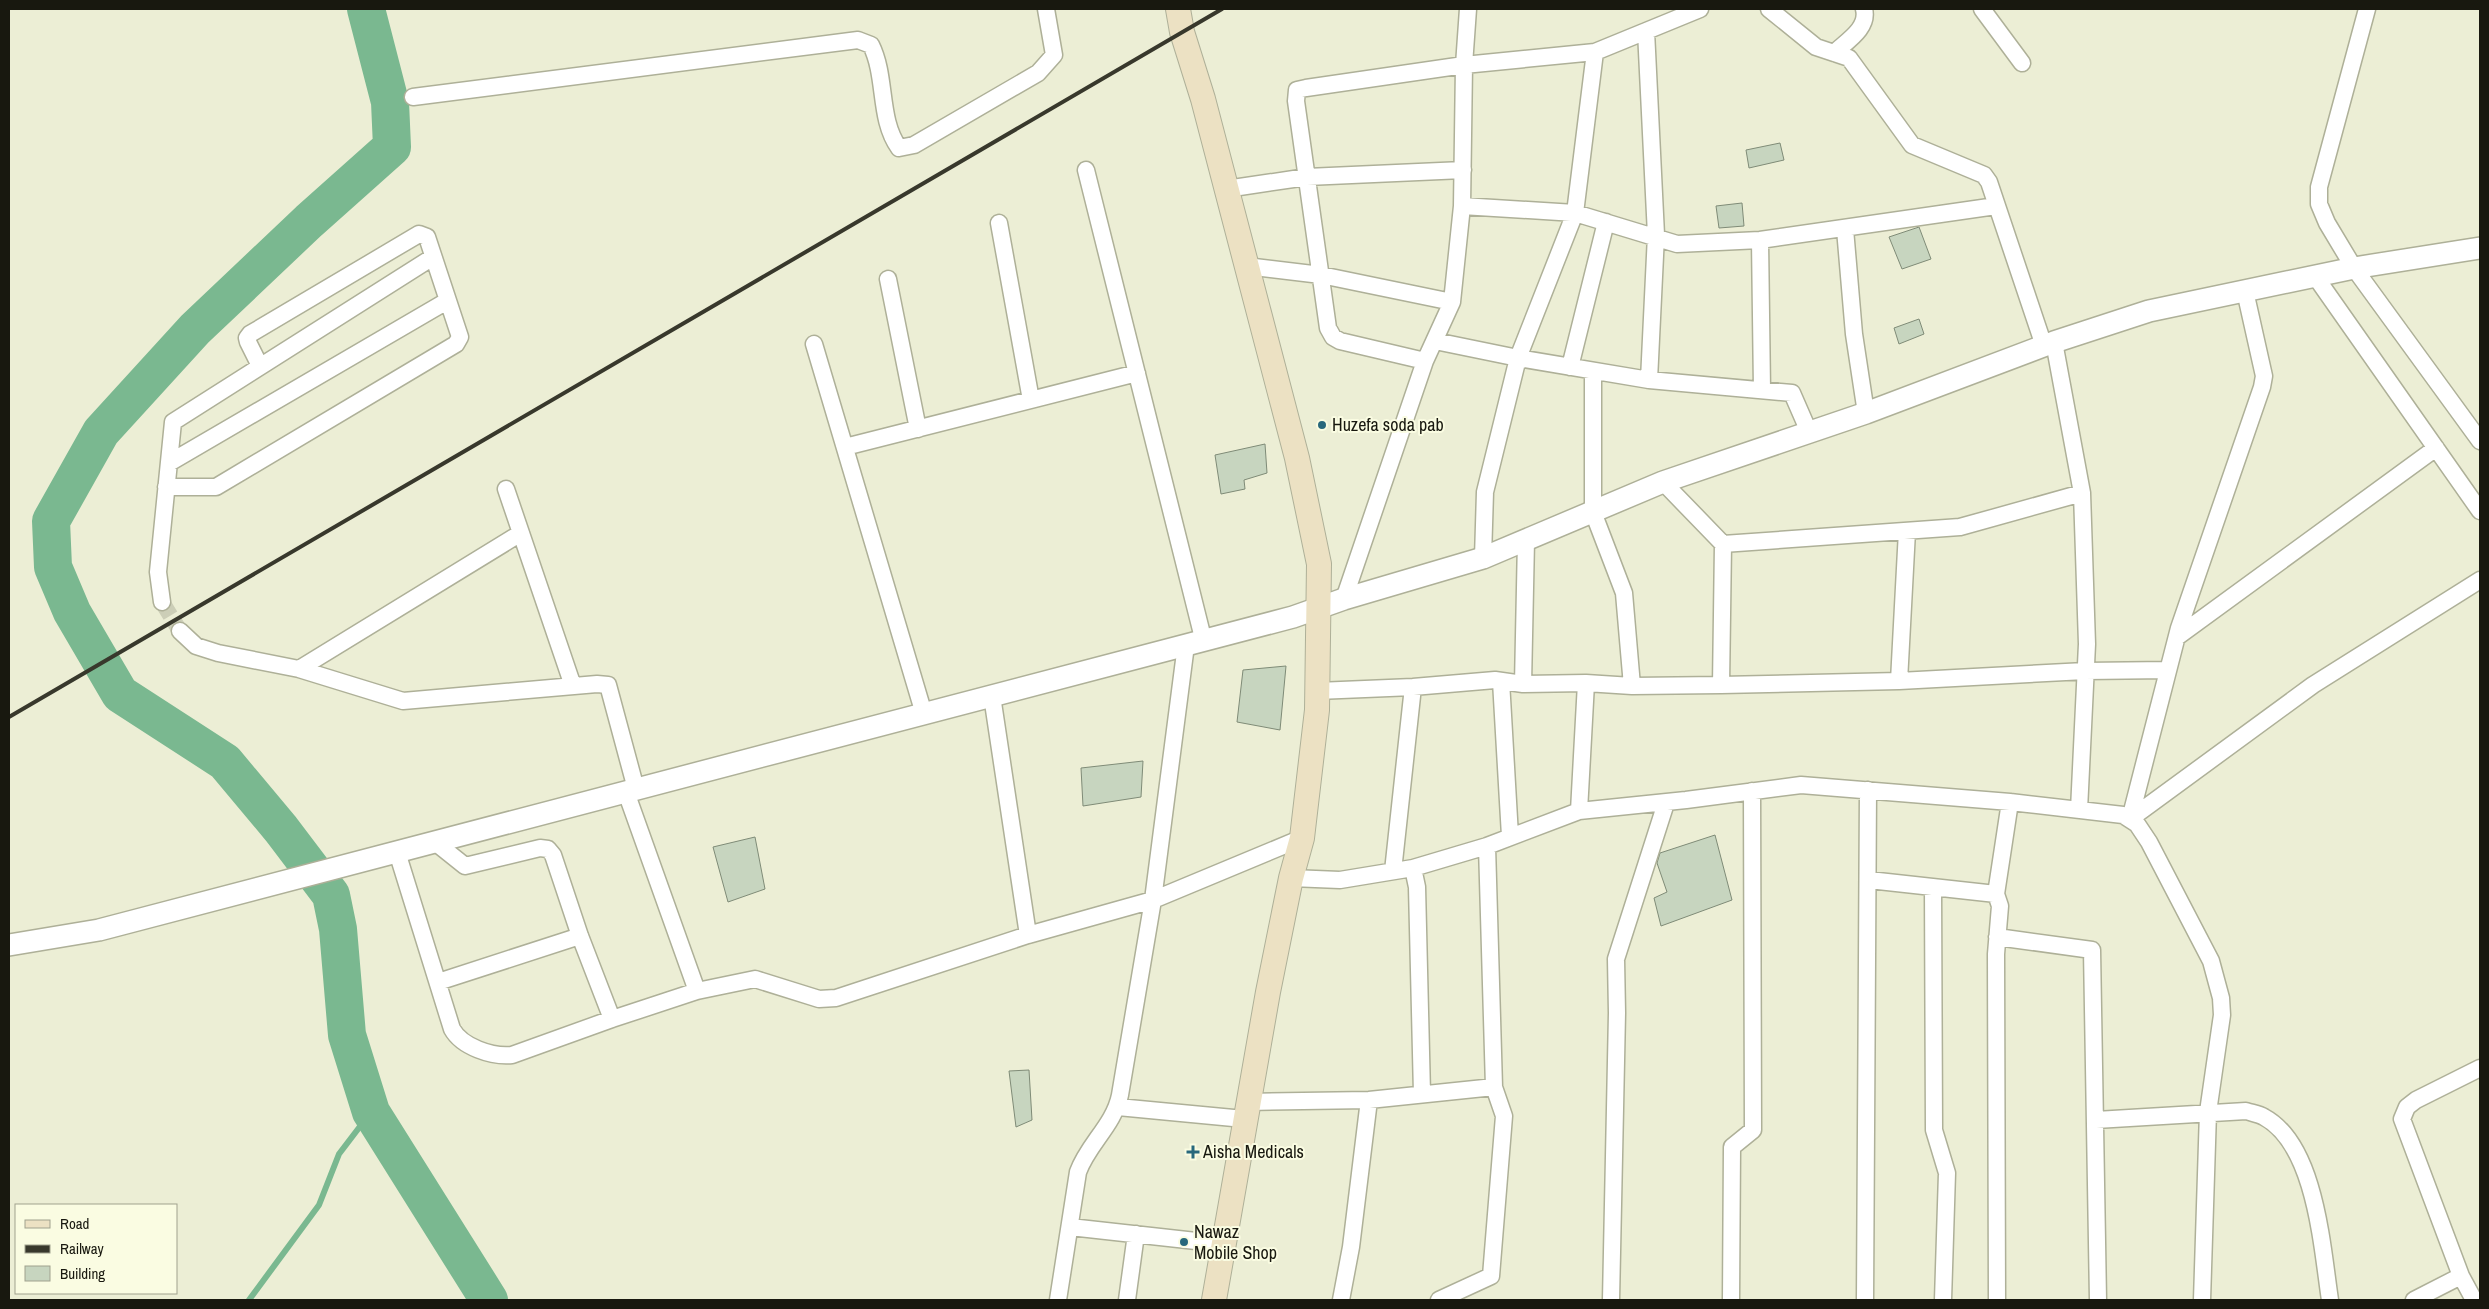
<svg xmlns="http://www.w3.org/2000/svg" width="2489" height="1309" font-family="'Archivo Narrow',sans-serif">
	<rect width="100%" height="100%" fill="#eceed5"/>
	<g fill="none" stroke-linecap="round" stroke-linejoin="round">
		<path stroke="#7ab890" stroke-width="6" d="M249 1300 319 1205 339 1154 371 1112"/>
		<path stroke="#7ab890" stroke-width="38" d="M366 9 390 102 392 147 309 221 195 329 101 432 51 521 53 567 72 612 120 694 225 762 281 829 331 895 338 929 347 1035 371 1112 489 1300"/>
	</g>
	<path fill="#c7d5bf" stroke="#7f8b77" d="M1780 143 1784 160 1749 168 1746 150Z
		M1742 203 1744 226 1719 228 1716 206Z
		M1919 227 1931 259 1902 269 1889 237Z
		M1919 319 1924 334 1899 344 1894 328Z
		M1265 444 1267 473 1244 480 1245 489 1221 494 1215 455Z
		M1286 666 1280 730 1237 722 1243 670Z
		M1143 761 1141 797 1083 806 1081 768Z
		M1715 835 1732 900 1661 926 1654 898 1667 892 1657 863 1660 853Z
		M755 837 765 889 728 902 713 847Z
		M1029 1070 1032 1120 1016 1127 1009 1071Z"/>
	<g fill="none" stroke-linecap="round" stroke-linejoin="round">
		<path stroke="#ccceb7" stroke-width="16" stroke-dasharray="16 8" stroke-linecap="butt" d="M162 602 180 631"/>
		<g stroke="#aeb098" stroke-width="19">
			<path id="minor" d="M1769 9 1816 47 1849 58 1912 145 1984 175 1989 182 2044 346
				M1982 9 2022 63
				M2367 9 2319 187V204L2327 223 2354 268 2480 441
				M1646 31 1656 235 1649 380
				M1834 53C1847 41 1869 28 1864 9
				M413 97 858 40 871 45C887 77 878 119 899 148L914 145 1038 73 1054 55 1046 9
				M1086 170 1204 642
				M1226 189 1307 177 1463 170
				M1462 206 1575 213 1677 244 1760 240 1996 206
				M999 223 1031 400
				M1845 229 1854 334 1866 413
				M1760 240 1762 390
				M1246 266 1321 275 1452 302
				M2315 276 2480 511
				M888 279 918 429
				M1435 341 1518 358 1649 380 1792 393 1809 432
				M2054 342 2082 493 2087 644 2079 810
				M814 344 924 714
				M1425 361 1340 341 1333 337 1328 328 1296 101 1297 90 1306 88 1464 65 1468 9
				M1570 367 1606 222
				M1593 371V512L1624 593 1632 686
				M845 447 1137 373
				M169 463 447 301
				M1663 482 1723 544 1721 685
				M166 487H216L456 344 460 337 427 237 419 234 250 334 247 338 248 342 260 366
				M506 489 573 686
				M1723 544 1960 527 2082 493
				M1483 558 1485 492 1518 358 1575 213 1595 52
				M1344 599 1425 361 1452 302 1462 206 1464 65 1595 52 1700 9
				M162 602 158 572 173 422 433 257
				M180 631 196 646 218 653 299 669 403 701 597 684 608 685 636 789
				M2177 637 2436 448
				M299 669 521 533
				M1501 681 1510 836
				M1899 681 1907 531
				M1523 684 1526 540
				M1317 691 1413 687 1495 680 1523 684 1586 683 1632 686 1721 685 1899 681 2085 671 2168 670
				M992 696 1028 935
				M626 792 697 991
				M1579 811 1586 683
				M2130 819 2179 628 2262 387 2264 376 2245 291
				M2130 819 2313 685 2480 580
				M435 842 465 866 540 848 548 849 553 855 580 936 612 1019
				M1487 846 1579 811 1686 800 1801 785 2010 802 2123 815 2137 824 2149 842 2211 961 2221 998 2222 1015 2208 1112 2202 1300
				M397 852 452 1029C462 1047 492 1057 512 1055L612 1019 697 991 755 979 819 999 836 998 1028 935 1153 900 1302 838
				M1413 868 1487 846 1494 1087
				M1393 871 1413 687
				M1291 878 1340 880 1413 868 1417 887 1422 1094
				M1869 880 1996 894 2000 906 1996 954 1997 1300
				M1933 887 1934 1130 1947 1173 1943 1300
				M1996 894 2010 802
				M1997 937 2092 950 2098 1300
				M438 982 580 936
				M1247 1102 1369 1100 1494 1087 1504 1116 1491 1276 1439 1300
				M1118 1107 1244 1119
				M2096 1120 2246 1111C2252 1113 2259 1114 2264 1117 2316 1145 2322 1248 2330 1300
				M1070 1227 1223 1244
				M2461 1276 2402 1119 2407 1107 2416 1100 2480 1068
				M1058 1300 1078 1172C1088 1144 1114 1125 1120 1095L1153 900 1186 645
				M1127 1300 1136 1234
				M1341 1300 1351 1247 1369 1100
				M1611 1300 1617 1013 1616 959 1666 803
				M1731 1300 1732 1147 1753 1130 1752 791
				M1865 1300 1868 790
				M2414 1300 2461 1276 2474 1300"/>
		</g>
		<g stroke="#aeb098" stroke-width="24">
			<path id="tertiary" d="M9 945 99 930 1293 617 1344 599 1483 558 1663 482 1866 413 2054 342 2149 311 2354 268 2480 248"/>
		</g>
		<g stroke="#aeb098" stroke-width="26">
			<path id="secondary" d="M1178 9 1182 32 1203 99 1297 458 1319 564 1317 710 1302 838 1291 878 1268 992 1214 1300"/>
		</g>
		<use href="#minor" stroke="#fff" stroke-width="16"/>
		<use href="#tertiary" stroke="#fff" stroke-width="21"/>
		<use href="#secondary" stroke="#ece1c3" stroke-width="24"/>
		<path stroke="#38382c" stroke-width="4" d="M9 717 1222 9"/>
	</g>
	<g fill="#28687c" stroke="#fafce2" stroke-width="2">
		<circle cx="1322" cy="425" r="5"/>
		<path d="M1190.5 1144.5h5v5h5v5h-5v5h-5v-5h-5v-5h5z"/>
		<circle cx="1184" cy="1242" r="5"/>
	</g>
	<g text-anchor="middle" stroke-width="4" stroke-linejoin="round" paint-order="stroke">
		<g font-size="18" fill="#18180f" stroke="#fafce2" text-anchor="start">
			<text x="1332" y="431">Huzefa soda pab</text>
			<text x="1203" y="1158">Aisha Medicals</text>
			<text x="1194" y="1238">Nawaz<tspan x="1194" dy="21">Mobile Shop</tspan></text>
		</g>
	</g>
	<rect width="2489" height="1309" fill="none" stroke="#18180f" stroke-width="20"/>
	<rect x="15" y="1204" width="162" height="90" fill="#fafce2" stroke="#a0a18e"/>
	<rect x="25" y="1220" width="25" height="8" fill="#ece1c3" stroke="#a0a18e"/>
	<text x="60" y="1229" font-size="15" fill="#18180f">Road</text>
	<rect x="25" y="1245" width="25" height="8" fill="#38382c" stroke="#a0a18e"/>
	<text x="60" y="1254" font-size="15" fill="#18180f">Railway</text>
	<rect x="25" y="1266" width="25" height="15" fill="#c7d5bf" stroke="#a0a18e"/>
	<text x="60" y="1279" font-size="15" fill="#18180f">Building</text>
</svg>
